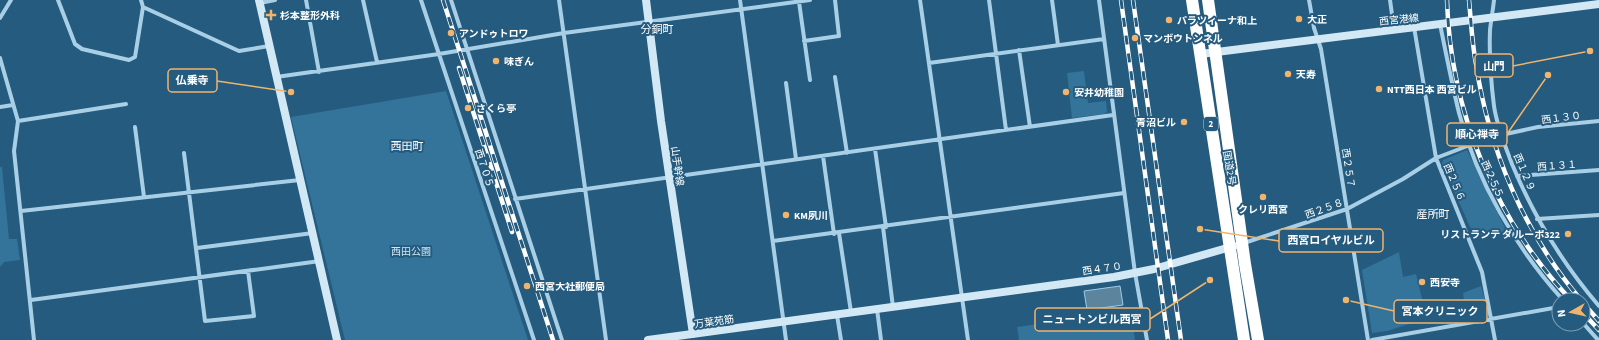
<svg xmlns="http://www.w3.org/2000/svg" width="1599" height="340" font-family="'Source Sans 3','Noto Sans JP',sans-serif">
	<rect width="100%" height="100%" fill="#245b7e"/>
	<path fill="#34749a" d="M1084 71 1088 103 1106 101 1107 112 1104 114 1072 118 1067 73Z
		M446 91 528 340H345L291 117Z
		M1467 150 1507 232 1475 238 1442 164 1443 160Z
		M0 167H2L9 239H17L20 260 4 262 0 267Z
		M1399 252 1403 277 1416 274 1424 307 1430 306 1431 308 1464 301 1463 293 1481 286 1485 300 1387 331 1372 333 1362 270Z
		M1131 311 1135 340H1019L1017 327Z"/>
	<path fill="#5d849d" stroke="#9ecce7" d="M1120 286 1123 305 1087 310 1084 291Z"/>
	<g fill="none" stroke-linecap="round" stroke-linejoin="round">
		<path stroke="#457491" stroke-width="4" stroke-dasharray="4 2" stroke-linecap="butt" d="M1470 145 1501 135"/>
		<path stroke="#a9cfe6" stroke-width="4" d="M58 0 75 44 82 49 129 60 135 57 143 7
			M141 0 143 7 239 51 269 46
			M306 0 319 72
			M363 0 377 62
			M421 0 534 340
			M451 0 562 340
			M559 0 606 340
			M740 0 786 340
			M920 0 968 340
			M989 0 1006 130
			M1052 0 1058 45
			M1099 0 1135 273 1147 340
			M1309 0 1314 28 1321 49 1368 340
			M1390 0 1394 29
			M1494 0C1493 10 1491 20 1490 30 1489 55 1491 82 1494 106 1497 127 1505 145 1512 164 1534 217 1562 263 1599 306
			M799 2 810 80
			M260 3 275 0
			M0 18 11 0
			M1440 24C1446 54 1452 84 1459 113 1477 182 1516 248 1563 300
			M1414 27 1436 158 1482 272 1495 340
			M804 41 839 36 835 0
			M1019 50 1030 127
			M0 58 18 121 14 151 34 340
			M929 63 1104 39
			M276 77 439 54 564 33 810 0
			M835 77 847 153
			M786 83 796 159
			M0 107 13 105
			M18 121 126 104
			M135 127 144 197
			M1501 135 1538 127 1599 121
			M875 149 886 227
			M184 153 205 321 254 316 248 271
			M823 156 834 234
			M1517 176 1599 170
			M515 199 1113 115
			M21 211 300 180
			M1537 219 1599 215
			M883 227 893 307
			M839 233 851 312
			M773 241 1124 193
			M1244 243 1347 209 1403 179 1436 158 1470 145
			M197 248 313 233
			M31 300 320 261
			M877 309 881 340
			M837 315 841 340
			M1583 323 1598 340
			M1372 340 1559 307"/>
		<path stroke="#d3e8f5" stroke-width="8" d="M259 0 337 340
			M646 0 661 121 693 334
			M1201 54 1599 4
			M648 340 1114 277 1154 269 1234 246"/>
		<path stroke="#fff" stroke-width="12" d="M1192 0 1244 340
			M1208 0 1245 264 1258 340"/>
		<g stroke="#fff" stroke-width="4.5">
			<path id="rail" d="M443 0 553 340
				M1121 0 1168 340
				M1133 0 1181 340
				M1447 0C1450 110 1495 220 1571 300
				M1469 0C1471 21 1472 43 1476 64 1489 150 1524 233 1581 300
				M459 68 512 232
				M1583 303 1599 321
				M1583 313 1599 330"/>
		</g>
		<use href="#rail" stroke="#245b7e" stroke-width="3" stroke-dasharray="9" stroke-linecap="butt"/>
	</g>
	<g fill="#f0b46d" stroke="#245b7e" stroke-width="1.5">
		<path d="M269 9h4v4h4v4h-4v4h-4v-4h-4v-4h4z"/>
		<circle cx="1299" cy="19" r="4"/>
		<circle cx="1169" cy="20" r="4"/>
		<circle cx="451" cy="33" r="4"/>
		<circle cx="1135" cy="38" r="4"/>
		<circle cx="496" cy="61" r="4"/>
		<circle cx="1288" cy="74" r="4"/>
		<circle cx="1379" cy="89" r="4"/>
		<circle cx="1066" cy="92" r="4"/>
		<circle cx="468" cy="108" r="4"/>
		<circle cx="1184" cy="122" r="4"/>
		<circle cx="1263" cy="197" r="4"/>
		<circle cx="786" cy="215" r="4"/>
		<circle cx="1568" cy="234" r="4"/>
		<circle cx="1422" cy="282" r="4"/>
		<circle cx="527" cy="286" r="4"/>
	</g>
	<g text-anchor="middle" stroke-width="4" stroke-linejoin="round" paint-order="stroke">
		<rect fill="#245b7e" stroke="#bdced8" stroke-width="1" x="1204" y="117" width="14" height="14" rx="3"/>
		<g font-size="9" font-weight="bold" fill="#fff">
			<text x="1211" y="127">2</text>
		</g>
		<g font-size="10" font-weight="bold" fill="#fff" stroke="#245b7e" text-anchor="start">
			<text x="280" y="19">杉本整形外科</text>
			<text x="1307" y="23">大正</text>
			<text x="1177" y="24">パラツィーナ和上</text>
			<text x="459" y="37">アンドゥトロワ</text>
			<text x="1143" y="42">マンボウトンネル</text>
			<text x="504" y="65">味ぎん</text>
			<text x="1296" y="78">天寿</text>
			<text x="1387" y="93">NTT西日本 西宮ビル</text>
			<text x="1074" y="96">安井幼稚園</text>
			<text x="476" y="112">さくら亭</text>
			<text x="1176" y="126" text-anchor="end">青沼ビル</text>
			<text x="1263" y="213" text-anchor="middle">クレリ西宮</text>
			<text x="794" y="219">KM夙川</text>
			<text x="1560" y="238" text-anchor="end">リストランテ ダ ルーポ322</text>
			<text x="1430" y="286">西安寺</text>
			<text x="535" y="290">西宮大社郵便局</text>
		</g>
		<g font-size="10" fill="#fff" stroke="#245b7e">
			<text transform="translate(1399 19) rotate(-6)" y="4">西宮港線</text>
			<text transform="translate(1561 117) rotate(-7)" y="4">西１３０</text>
			<text transform="translate(1557 165) rotate(-4)" y="4">西１３１</text>
			<text transform="translate(678 166) rotate(82)" y="4">山手幹線</text>
			<text transform="translate(485 168) rotate(72)" y="4">西７０５</text>
			<text transform="translate(1230 168) rotate(81)" y="4">国道2号</text>
			<text transform="translate(1349 168) rotate(81)" y="4">西２５７</text>
			<text transform="translate(1525 172) rotate(67)" y="4">西１２９</text>
			<text transform="translate(1493 179) rotate(65)" y="4">西２５５</text>
			<text transform="translate(1455 182) rotate(67)" y="4">西２５６</text>
			<text transform="translate(1324 208) rotate(-20)" y="4">西２５８</text>
			<text transform="translate(1102 268) rotate(-8)" y="4">西４７０</text>
			<text transform="translate(714 321) rotate(-8)" y="4">万葉苑筋</text>
		</g>
		<g font-size="10" fill="#cde6f5" stroke="#245b7e">
			<text x="411" y="255">西田公園</text>
		</g>
		<g font-size="11" fill="#fff" stroke="#245b7e">
			<text x="657" y="33">分銅町</text>
			<text x="407" y="150">西田町</text>
			<text x="1433" y="218">産所町</text>
		</g>
	</g>
	<path fill="none" stroke="#f0b46d" stroke-width="1.5" d="M1590 51L1513 66M291 92L217 81M1548 75L1507 134M1200 229L1279 241M1346 300L1394 311M1210 280L1150 319"/>
	<g fill="#f0b46d" stroke="#245b7e" stroke-width="1.5">
		<circle cx="1590" cy="51" r="4"/>
		<circle cx="291" cy="92" r="4"/>
		<circle cx="1548" cy="75" r="4"/>
		<circle cx="1200" cy="229" r="4"/>
		<circle cx="1346" cy="300" r="4"/>
		<circle cx="1210" cy="280" r="4"/>
	</g>
	<g fill="#245b7e" stroke="#f0b46d" stroke-width="1.5">
		<rect x="1475" y="54" width="38" height="23" rx="4"/>
		<rect x="168" y="69" width="49" height="23" rx="4"/>
		<rect x="1447" y="123" width="60" height="23" rx="4"/>
		<rect x="1279" y="229" width="104" height="23" rx="4"/>
		<rect x="1394" y="300" width="93" height="23" rx="4"/>
		<rect x="1035" y="308" width="115" height="23" rx="4"/>
	</g>
	<g font-size="11" text-anchor="middle" font-weight="bold" fill="#fff">
		<text x="1494" y="70">山門</text>
		<text x="192" y="84">仏乗寺</text>
		<text x="1477" y="138">順心禅寺</text>
		<text x="1331" y="244">西宮ロイヤルビル</text>
		<text x="1440" y="315">宮本クリニック</text>
		<text x="1092" y="323">ニュートンビル西宮</text>
	</g>
	<g transform="translate(1571 312) rotate(262)"><circle r="19" fill="#245b7e" stroke="#7c9db2"/>
	<path d="M0-3L7 15L0 10L-7 15Z" fill="#f0b46d"/>
	<text y="-6" font-size="11" font-weight="bold" text-anchor="middle" fill="#ffffff">N</text>
	</g>
</svg>
